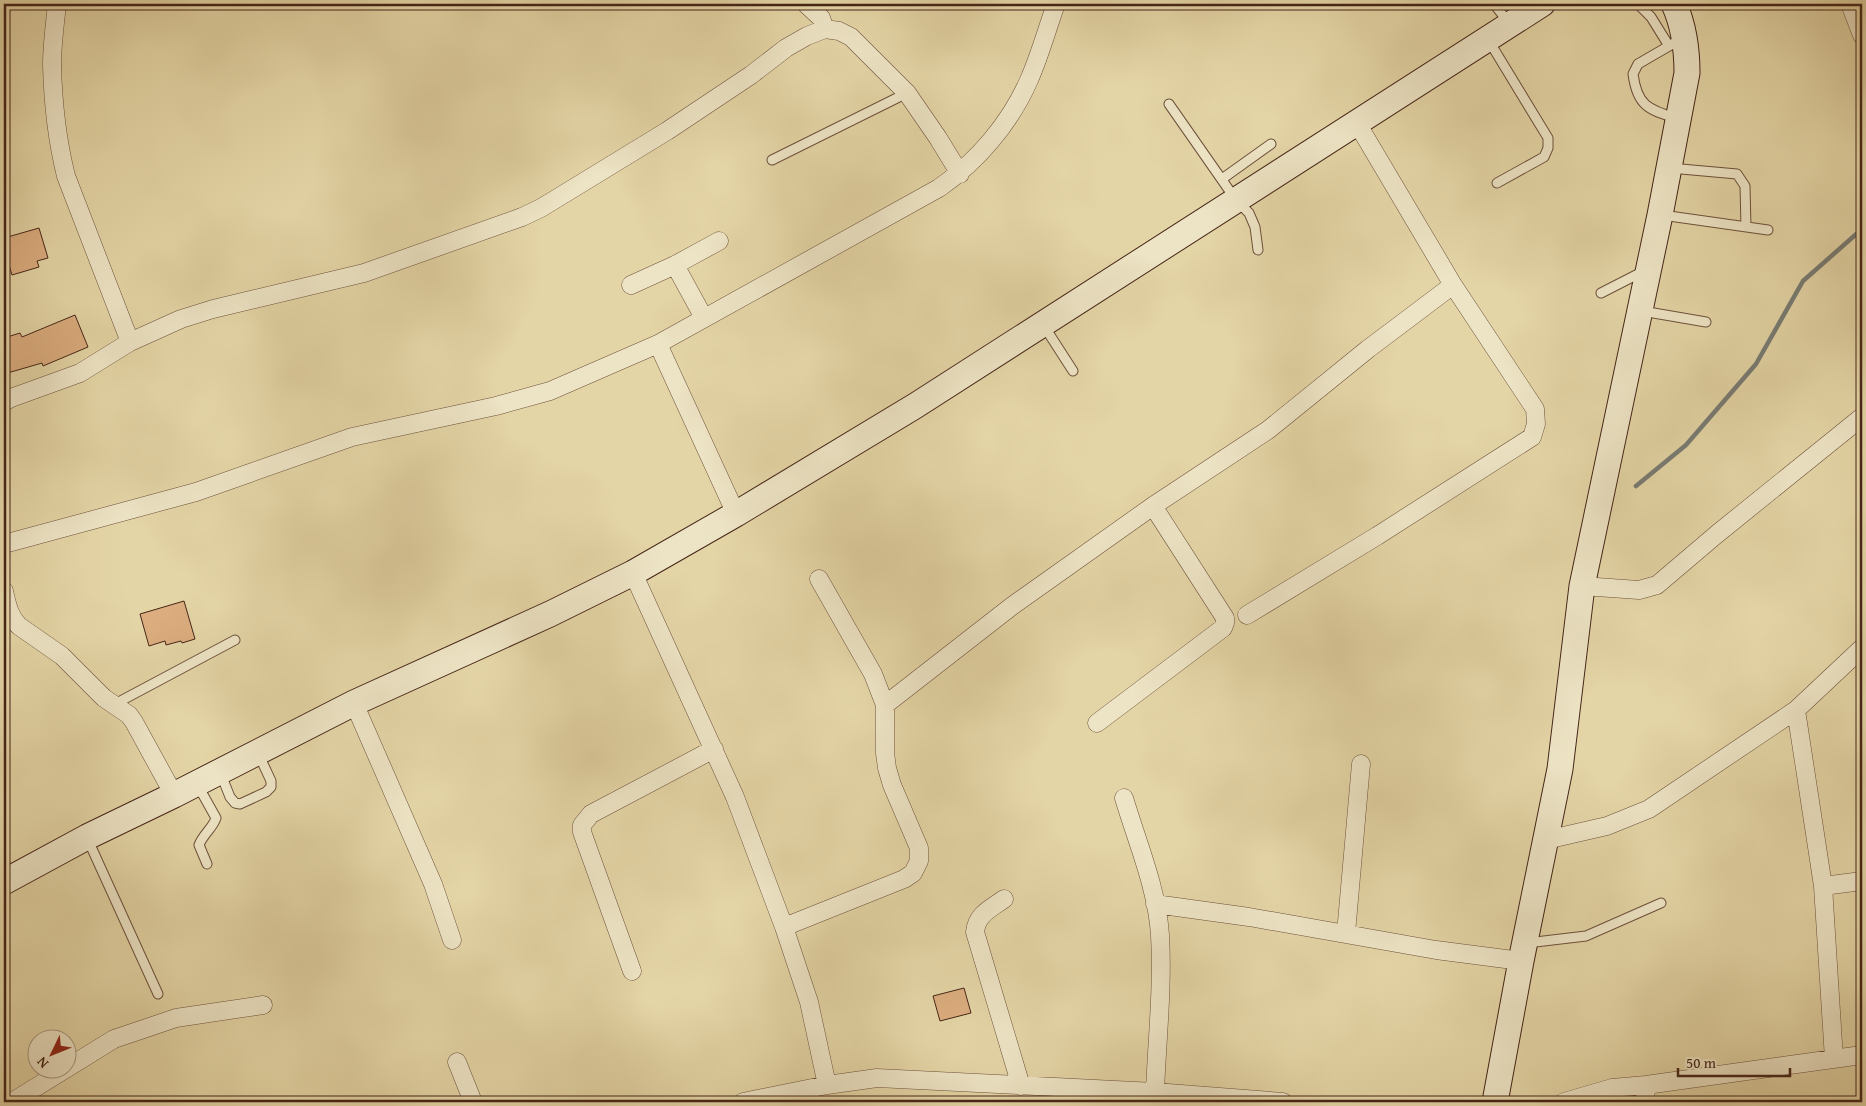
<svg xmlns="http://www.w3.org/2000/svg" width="1866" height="1106" font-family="'Gentium Book Plus',serif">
	<rect width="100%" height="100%" fill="#e4d5a6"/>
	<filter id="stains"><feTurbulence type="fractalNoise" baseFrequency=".004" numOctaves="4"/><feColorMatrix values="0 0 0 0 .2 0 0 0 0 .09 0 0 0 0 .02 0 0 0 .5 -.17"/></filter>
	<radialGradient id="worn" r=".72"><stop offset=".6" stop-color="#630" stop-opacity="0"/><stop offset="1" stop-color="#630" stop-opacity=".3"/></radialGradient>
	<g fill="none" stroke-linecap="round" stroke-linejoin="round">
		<path stroke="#787c74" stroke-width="4.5" d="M1636 486 1686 445 1756 364 1803 281 1862 229"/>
	</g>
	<path fill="#dbad7f" stroke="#452518" d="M39 228 48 258 37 261 39 267 12 275 4 249V238Z
		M75 315 88 347 43 366 42 363 4 374V338L20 333 22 337Z
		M184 601 195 639 182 643 181 641 166 645 165 641 149 646 140 614Z
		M964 988 971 1013 940 1021 933 996Z"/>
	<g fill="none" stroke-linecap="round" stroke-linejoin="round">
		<g stroke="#6d513c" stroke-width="11">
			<path id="lane" d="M1494 4 1509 23
				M1638 4 1651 17 1669 46
				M1489 41 1548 138V148L1544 157 1497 183
				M1169 104 1236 200 1249 213 1255 227 1258 250
				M1676 118C1648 110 1637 105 1633 74L1638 64 1681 39
				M772 160 907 93
				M1670 168 1737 174 1745 186 1746 227
				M1222 179 1271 144
				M1662 215 1768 230
				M1601 293 1644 271
				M1642 311 1706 322
				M1044 326 1073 371
				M113 705 235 640
				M220 772 230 797 235 803 240 804 266 792 271 787V781L258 753
				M197 784 216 818C213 828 203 834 199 845L207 864
				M88 840 158 994
				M1527 943 1586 936 1661 903"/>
		</g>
		<g stroke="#6d513c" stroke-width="19">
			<path id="street" d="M57 4C55 24 52 45 52 65 53 103 57 140 66 176L130 342
				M806 4 821 18 825 29
				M1850 4 1862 35
				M675 265 704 318
				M631 285 675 265 719 241
				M658 344 736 514
				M4 402 11 398 80 373 130 342 181 319 213 309 364 273 522 217 541 208 667 131 751 75 786 48 807 36 825 29 839 31 851 37 907 93 938 138 960 174
				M4 544 196 492 352 437 496 406 550 391 658 344 939 188C978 161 1010 123 1029 80 1040 55 1047 29 1056 4
				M633 573 735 797 784 927 809 1002 827 1085
				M1582 586 1639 590 1657 585 1717 534 1862 417
				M4 591C7 604 9 616 19 626L62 656 104 698 129 715 134 722 174 795
				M1247 615 1377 536 1532 437 1536 424 1535 409 1453 285 1357 123
				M354 703 433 884 452 940
				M885 705 1012 606 1153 506 1268 430 1368 349 1453 285
				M1796 710 1823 886 1834 1059
				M1097 723 1223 628 1225 623V618L1153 506
				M1124 798C1137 842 1157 888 1160 935 1163 987 1157 1040 1155 1092
				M1546 840 1607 826 1649 809 1796 710 1862 648
				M1823 886 1862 881
				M1004 899C990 909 977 914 975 932L1021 1086
				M1155 904 1249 917 1436 950 1521 961
				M784 927 904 879 913 873 919 861V848L892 785 887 768 885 753V705L873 674 819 579
				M1346 933 1361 764
				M632 971 582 832V825L591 814 714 749
				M457 1062 473 1102
				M12 1102 114 1039 176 1018 263 1005
				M743 1102 827 1085 877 1078 1155 1092 1283 1102
				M1564 1102 1612 1088 1646 1085 1862 1055
				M1645 1102 1646 1085"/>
		</g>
		<g stroke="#452518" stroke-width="27">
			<path id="secondary" d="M4 882 87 837 174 795 354 703 550 614 633 573 736 514 915 406 1542 4
				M1495 1102 1521 961 1560 769 1582 586 1660 215 1687 73C1687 48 1684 26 1674 4"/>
		</g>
		<use href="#lane" stroke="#ede4c5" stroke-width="9"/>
		<use href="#street" stroke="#ede4c5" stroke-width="18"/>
		<use href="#secondary" stroke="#ede4c5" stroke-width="25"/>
	</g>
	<rect width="1866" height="1106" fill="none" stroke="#e4d5a6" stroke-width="20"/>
	<rect x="5" y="5" width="1856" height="1096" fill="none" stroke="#452518" stroke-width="2.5"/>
	<rect x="10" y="10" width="1846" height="1086" fill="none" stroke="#452518"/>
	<g transform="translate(52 1054) rotate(227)"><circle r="24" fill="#ede4c5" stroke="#aa9880"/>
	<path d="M0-4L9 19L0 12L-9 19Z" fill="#8f2418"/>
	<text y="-8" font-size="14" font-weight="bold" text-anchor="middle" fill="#452518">N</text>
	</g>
	<path d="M1678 1068v8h112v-8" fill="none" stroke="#452518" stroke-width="2.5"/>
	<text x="1686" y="1068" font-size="15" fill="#452518" stroke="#ede4c5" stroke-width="4" paint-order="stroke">50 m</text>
	<rect width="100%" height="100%" filter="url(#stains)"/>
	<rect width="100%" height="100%" fill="url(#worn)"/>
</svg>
